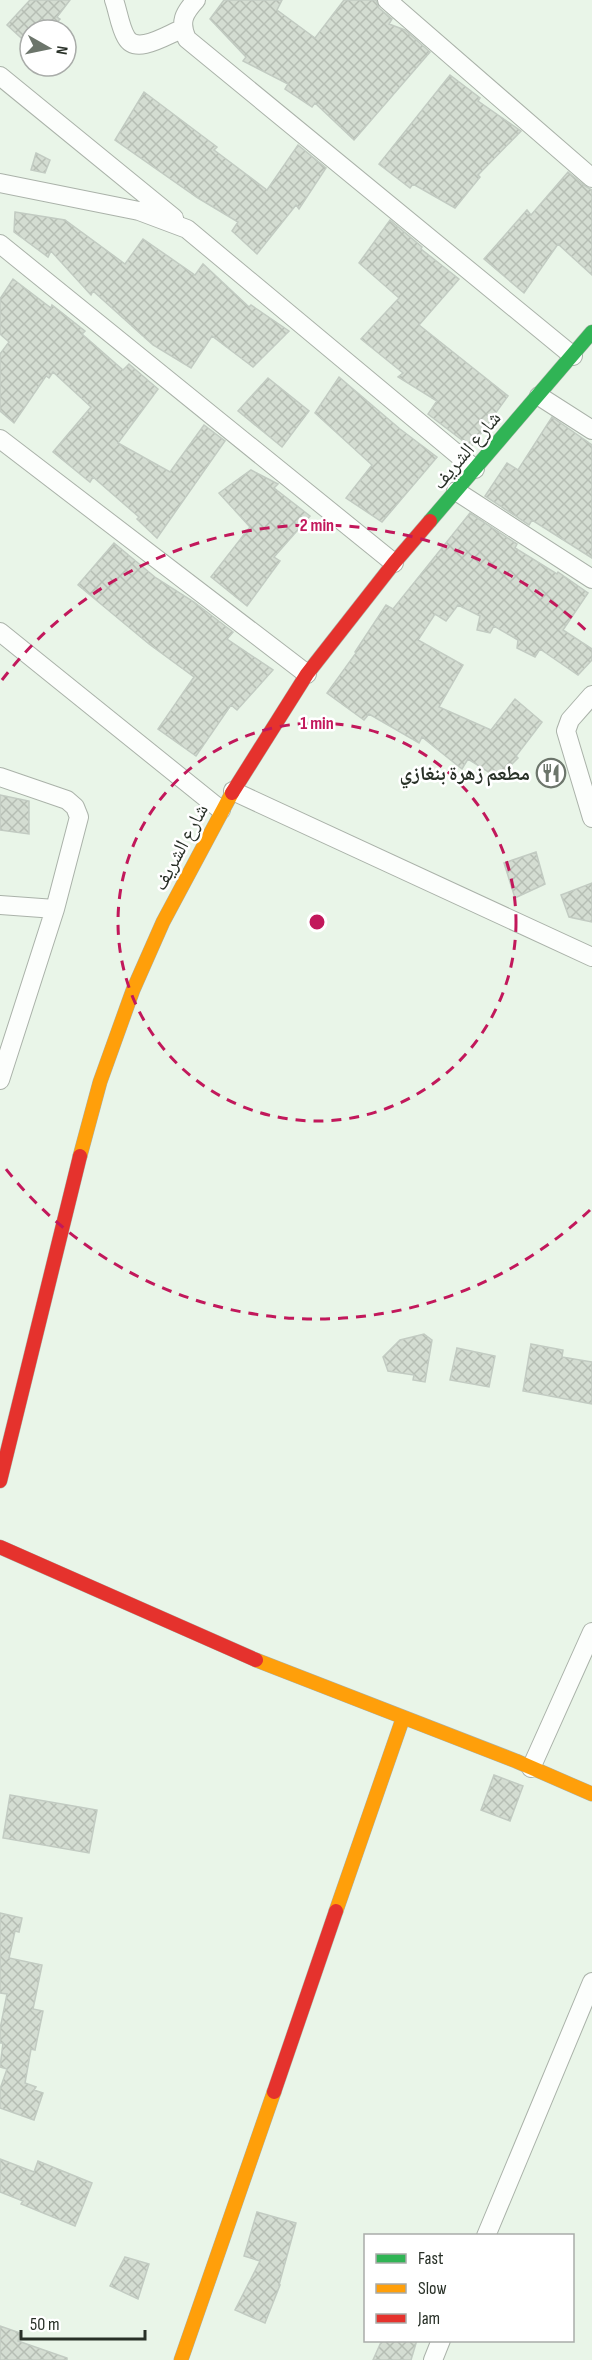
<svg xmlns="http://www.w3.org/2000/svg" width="592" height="2360" font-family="'Sofia Sans Condensed','Noto Naskh Arabic',sans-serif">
	<defs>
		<pattern id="building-cross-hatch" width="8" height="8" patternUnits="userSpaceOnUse" patternTransform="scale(1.5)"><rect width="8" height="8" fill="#d4ddd2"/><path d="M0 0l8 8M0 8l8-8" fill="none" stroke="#b6beb4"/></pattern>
	</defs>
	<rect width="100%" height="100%" fill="#e9f5e8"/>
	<path fill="url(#building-cross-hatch)" stroke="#c2cbc2" stroke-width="1.5" d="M30 0H70L57 17 60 19 49 30H30V46L7 25Z
		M224 0H282L277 10 315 38 344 0H376L379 8 392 19 389 24 405 30 430 52 354 140 315 103 312 107 285 89 288 84 243 61 246 57 210 19Z
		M450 75 480 98 478 101 521 131 478 175 480 177 455 208 413 184 410 188 379 164Z
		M144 92 217 147 214 150 267 190 298 145 326 168 299 209 296 205 257 254 232 231 238 222 198 198 115 140Z
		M36 153 50 160 45 173 31 170Z
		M568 172 585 186 592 190V275L558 244 524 293 484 259 527 210 531 215Z
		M15 212 65 220 125 264 143 239 195 275 203 264 249 307 251 305 289 331 253 367 212 336 191 368 153 345 93 291 91 295 51 251 48 257 14 232Z
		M390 220 422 247 421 249 459 279 419 325 508 396 471 447 428 414 437 401 398 377 403 373 361 339 399 298 359 263Z
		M13 279 51 308 52 305 85 331 82 334 123 370 129 364 158 389 118 443 170 472 204 425 225 441 157 538 137 519 139 517 93 477 90 482 53 452 91 407 53 372 49 378 46 376 14 423 0 411V354L9 342 0 334V299Z
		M339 377 400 429 437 457 382 522 346 498 372 465 315 413Z
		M268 378 309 411 282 447 238 411Z
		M552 417 592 445V558L532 520 529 525 485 496 507 463 518 470Z
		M251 470 278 484 274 488 310 516 274 557 280 561 247 606 211 577 250 527 219 493Z
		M470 513 517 544 515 548 557 574 558 572 588 593 563 630 592 649V660L578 675 540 649 535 657 517 648 518 640 494 626 490 633 477 630 480 616 458 605 446 621 435 614 418 640 463 665 439 707 491 730 515 699 542 722 516 756 518 758 498 778 468 759 462 769 422 737 419 743 369 714 364 720 327 693 356 653 355 652 386 605 393 609Z
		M114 543 156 578 194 602 233 632 227 639 273 670 237 710 231 705 196 756 158 729 194 677 149 644 78 585Z
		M0 795 29 801V834L0 830Z
		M536 852 545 884 515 898 504 863Z
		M592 883V922L569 917 561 895Z
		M424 1334 432 1340 425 1382 413 1380 414 1375 388 1371 383 1357 400 1340Z
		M531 1344 563 1350 562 1357 592 1362V1404L523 1391Z
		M457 1348 495 1356 489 1387 450 1380Z
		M494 1775 523 1786 510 1821 481 1810Z
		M10 1795 97 1810 89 1853 3 1838Z
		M0 1913 22 1918 19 1932 15 1931 9 1958 42 1965 33 2009 43 2011 35 2050 31 2049 25 2083 36 2087 34 2090 43 2093 34 2120 0 2108V2089L7 2069 0 2067 3 2043H0V2029L7 1994 0 1993Z
		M0 2159 34 2172 38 2161 92 2183 75 2226 21 2204 23 2201 0 2192Z
		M257 2212 296 2223 279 2285H280L265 2323 235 2310 260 2261 244 2256Z
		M125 2257 149 2264 138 2299 110 2286Z
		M0 2326 20 2333 18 2341 67 2358V2360H0Z
		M382 2340H417L411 2360H373Z"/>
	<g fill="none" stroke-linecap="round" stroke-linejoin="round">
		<g stroke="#aab2a9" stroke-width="20">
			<path id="street" d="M114 0C118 11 120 27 126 37 136 56 168 34 182 29
				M196 0C184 13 179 22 187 39L573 356
				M387 0 592 178
				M0 76 174 218
				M0 183 139 211 187 229 475 469
				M0 244 394 563
				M539 396 592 430
				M0 439 307 674
				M456 491 592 579
				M0 632 221 810
				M592 695 570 720 566 731 592 818
				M0 777 67 800 75 807 79 817 55 909 0 1080
				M233 791 592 957
				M0 905 55 909
				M531 1768 592 1632
				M486 2236 592 1982
				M433 2360 441 2340"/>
		</g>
		<g stroke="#aab2a9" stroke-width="15">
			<path id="fast" d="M430 521 592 332"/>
		</g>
		<g stroke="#aab2a9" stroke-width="15">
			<path id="slow" d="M80 1156 100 1082 133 990 163 922 232 793
				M256 1660 516 1761 592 1794
				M336 1911 403 1718
				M181 2360 274 2092"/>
		</g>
		<g stroke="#aab2a9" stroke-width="15">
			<path id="jam" d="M232 793 307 674 394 563 430 521
				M0 1481 80 1156
				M0 1547 256 1660
				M274 2092 336 1911"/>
		</g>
		<use href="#street" stroke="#fcfefc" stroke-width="18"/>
		<use href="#fast" stroke="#30b455" stroke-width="14"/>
		<use href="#slow" stroke="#ff9f0a" stroke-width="14"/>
		<use href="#jam" stroke="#e5322d" stroke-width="14"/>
	</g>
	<g fill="none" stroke="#c2185b" stroke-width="3" stroke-dasharray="10 8">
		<circle cx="317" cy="922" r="199"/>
		<path d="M590 1210A397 397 0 0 1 2 1164M2 680A397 397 0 0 1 590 634"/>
	</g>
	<defs>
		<g id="restaurant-ring" transform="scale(1.5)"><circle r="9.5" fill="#fff" stroke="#6c756b" stroke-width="1.5"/><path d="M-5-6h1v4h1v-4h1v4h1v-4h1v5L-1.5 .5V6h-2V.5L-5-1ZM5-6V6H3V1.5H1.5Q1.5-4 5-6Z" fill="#6c756b"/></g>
	</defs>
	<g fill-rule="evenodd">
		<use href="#restaurant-ring" x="551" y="773"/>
	</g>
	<g text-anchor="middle" stroke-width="5" stroke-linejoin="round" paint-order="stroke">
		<g font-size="20" fill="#283027" stroke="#fff">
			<text transform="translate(466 450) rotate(-50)" y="7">شارع الشريف</text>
			<text transform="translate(180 847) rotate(-62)" y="7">شارع الشريف</text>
		</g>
		<g font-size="20" font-weight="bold" fill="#283027" stroke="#fff" text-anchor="end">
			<text x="530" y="780">مطعم زهرة بنغازي</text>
		</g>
	</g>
	<circle cx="317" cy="922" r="9" fill="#c2185b" stroke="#fff" stroke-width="3"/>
	<g font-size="18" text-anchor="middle" font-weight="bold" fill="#c2185b" stroke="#fff" stroke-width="5" stroke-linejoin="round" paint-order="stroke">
		<text x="317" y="531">2 min</text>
		<text x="317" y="729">1 min</text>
	</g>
	<rect x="364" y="2234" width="210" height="108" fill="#ffffff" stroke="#a9aca9" stroke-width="1.5"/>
	<rect x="376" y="2254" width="30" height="9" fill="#30b455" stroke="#a9aca9" stroke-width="1.5"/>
	<text x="418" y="2264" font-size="18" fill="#283027">Fast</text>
	<rect x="376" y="2284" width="30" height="9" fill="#ff9f0a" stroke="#a9aca9" stroke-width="1.5"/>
	<text x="418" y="2294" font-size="18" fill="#283027">Slow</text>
	<rect x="376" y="2314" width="30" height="9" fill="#e5322d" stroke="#a9aca9" stroke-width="1.5"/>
	<text x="418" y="2324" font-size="18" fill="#283027">Jam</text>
	<g transform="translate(48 48) rotate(99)"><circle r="28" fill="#ffffff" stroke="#a9aca9" stroke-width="1.5"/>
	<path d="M0-4.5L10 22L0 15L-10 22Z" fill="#6c756b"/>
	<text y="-9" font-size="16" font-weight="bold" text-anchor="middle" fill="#283027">N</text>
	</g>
	<path d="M21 2330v9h124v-9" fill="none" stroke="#283027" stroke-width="3"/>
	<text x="30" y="2330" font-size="18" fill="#283027" stroke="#ffffff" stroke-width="4.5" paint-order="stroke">50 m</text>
</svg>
